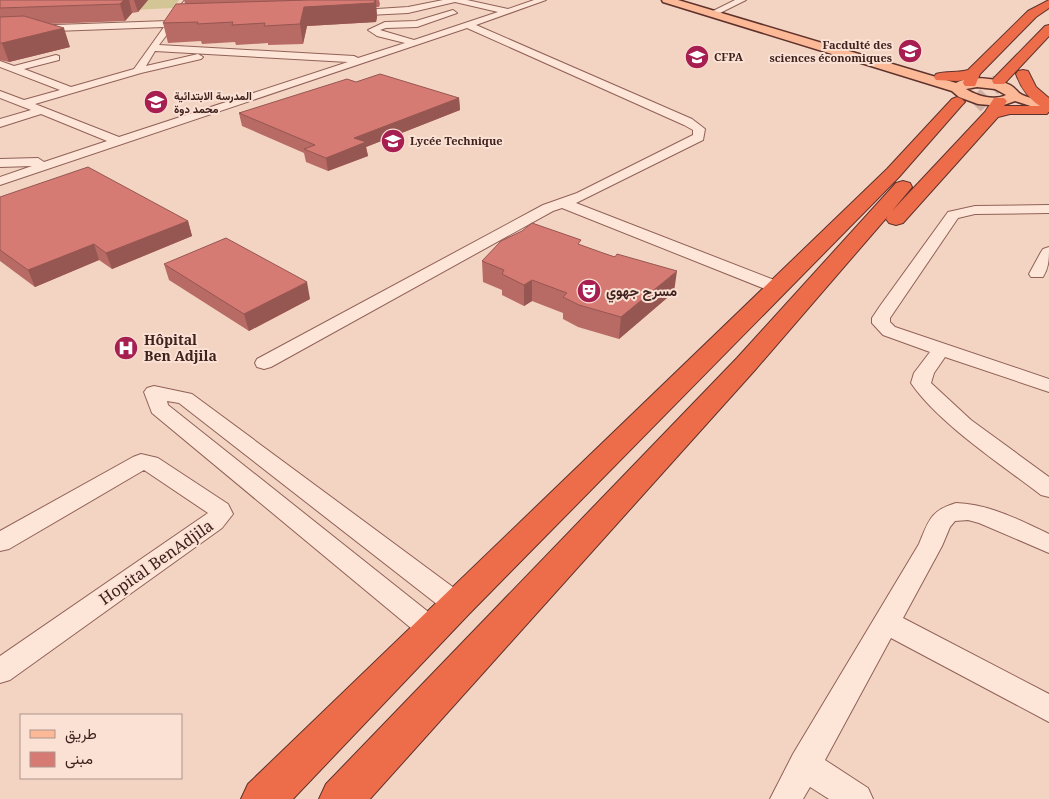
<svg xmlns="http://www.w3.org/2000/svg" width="1049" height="799" font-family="'Noto Serif',Vazirmatn,serif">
	<rect width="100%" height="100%" fill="#f3d4c3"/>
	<path fill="#d3c595" d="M104 0H179L173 8 92 12Z"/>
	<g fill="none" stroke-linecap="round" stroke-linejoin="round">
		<path stroke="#cfb0a2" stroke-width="16" stroke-dasharray="16 8" stroke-linecap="butt" d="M975 106 999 81"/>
		<g stroke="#916157" stroke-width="2">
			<path id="minor" d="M185 0H193L159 45 354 56 358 58 405 43 377 36 368 30 385 22 416 21 453 10 457 13 417 27 386 28 380 30 414 40 498 12 455 2 408 13 349 16 346 15V11L408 7 443 0H467L508 9 534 0H546L476 25 692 119 705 129 703 140 576 203 782 283 784 287 782 291H770L562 208 553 211 271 367 264 369 257 367 255 363 257 359 543 205 577 193 693 135V130L684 125 467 28 0 185V177L32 166 0 167V159L38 158 44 162 107 141 41 114 0 127V119L31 110 0 98V91L24 100 60 90 0 67V61L14 66 56 55 59 56V60L24 69 71 87 134 69 164 27 0 33V27L168 21ZM155 51 348 62 119 137 35 104 141 73 201 59 203 57 198 54 146 66Z
				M735 0H746L720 13 713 11Z
				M1049 205V213L975 214 958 218 890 318V322L895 327 1049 379V392L945 357 934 373 931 383 971 420 1049 477V497L1041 495C1002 465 938 423 911 383L914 373 930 352 883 335 872 323V318L880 306 948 212 975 206Z
				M1049 247C1049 259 1049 267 1043 277H1031L1029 274 1041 252 1043 249Z
				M154 386 192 394 465 596 469 604 465 612 456 615 447 612 179 403 167 401 168 405 441 622 445 630 441 638 432 641 423 638 152 413 144 392 147 388Z
				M141 454 158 458 228 504 233 514 222 528 10 680 0 683V656L208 513 144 470 9 549 0 551V531L133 457Z
				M956 503C989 504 1020 520 1049 534V553L979 523 968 520 955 521 950 527 942 546 903 618 1049 694V722L891 638 825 760 868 788 873 799H829L810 787 803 799H770L793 754 919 544C929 520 930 511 956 503Z"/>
		</g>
		<g stroke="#5e312b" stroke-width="3">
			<path id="major" d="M662 0H678L956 83C970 75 996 78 1010 85 1014 87 1016 90 1019 93 1026 98 1040 100 1049 103V112L1015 101 1001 106 978 104 959 97 952 91 663 2ZM977 87 995 89 1006 95C994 101 977 96 966 89Z"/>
		</g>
		<g stroke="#5e312b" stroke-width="2">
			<path id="highway" d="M1049 0V8L1036 17 980 74 975 86H965L963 83 964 80 957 81 936 80 934 77 936 74C946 71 957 73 968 70L1028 11Z
				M1049 25V36L1004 84H994L992 81 994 78 1045 26Z
				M1023 70 1028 71 1036 87 1049 98V111L1047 114H1010L998 117 903 223 896 225 889 223 886 219 888 216 755 370 370 799H319L326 784 737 358 896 183 903 181 910 183 912 187 892 211 985 112 994 98H1004L1007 101 1004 106H1040C1028 98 1021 88 1016 74L1018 71Z
				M957 97 962 99 965 102 962 105 899 177 469 614 293 799H241L248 784 887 169 952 99Z"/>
		</g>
		<use href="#minor" fill="#fde5d8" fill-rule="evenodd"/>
		<use href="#major" fill="#fbb997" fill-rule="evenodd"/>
		<use href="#highway" fill="#ed6c4a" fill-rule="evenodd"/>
	</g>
	<path fill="#b86a64" d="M0 0H148L138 12 132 13 125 21 49 24 70 47 9 62 0 60Z
		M184 0H379L380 4 379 7H376L377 17 376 22 307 26 303 44 268 45V43L236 45 235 42 202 44 201 41 168 43 163 23 185 4Z
		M356 82 459 98 460 110 366 147 368 156 328 171 306 162 304 153 242 126 239 113Z
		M0 197 188 221 192 236 112 269 99 260 35 287 0 261Z
		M580 245 674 292 619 339 578 327 563 319V313L532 301 524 306 502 295V290L483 282 482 261Z
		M164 264 310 299 249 331 169 280Z"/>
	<path fill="#965651" d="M124 0H129L132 13 125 21 120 4Z
		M134 0H148L138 12Z
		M376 0 377 17 376 22 307 26 303 44 300 24 304 7Z
		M64 28 70 47 9 62 2 43Z
		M459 98 460 110 366 147 368 156 328 171 326 158 354 138Z
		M188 221 192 236 112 269 106 253Z
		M94 244 99 260 35 287 28 270Z
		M677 271 674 292 619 339 621 317Z
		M532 280V301L524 306V285Z
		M307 282 310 299 249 331 244 314Z"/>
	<path fill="#d67b74" stroke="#965651" d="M0 0H124L120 4 0 8Z
		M309 0H375L374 3 304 7 300 24 264 26 265 23 232 25 233 22 197 24 198 22 163 23 176 4Z
		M24 16 64 28 2 43H0V17Z
		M380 74 459 98 354 138 366 142 326 158 304 149 315 145 239 113 347 79 356 82Z
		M88 167 188 221 106 253 94 244 28 270 0 250V197Z
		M532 223 581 240 578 244 603 253 615 257 617 254 677 271 621 317 579 305 563 297 567 293 532 280 524 285 502 274 504 270 482 261 501 241 522 231Z
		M226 238 307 282 244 314 164 264Z"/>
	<defs>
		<g id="university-disc" transform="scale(1.25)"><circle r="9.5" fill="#a71f50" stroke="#fae1d4"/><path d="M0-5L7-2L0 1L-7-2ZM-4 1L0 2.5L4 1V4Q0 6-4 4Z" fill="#fff"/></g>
		<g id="school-disc" transform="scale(1.25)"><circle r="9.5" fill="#a71f50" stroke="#fae1d4"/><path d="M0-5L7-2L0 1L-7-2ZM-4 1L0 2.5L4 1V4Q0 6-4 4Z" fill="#fff"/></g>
		<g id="theatre-disc" transform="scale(1.25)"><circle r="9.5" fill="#a71f50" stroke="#fae1d4"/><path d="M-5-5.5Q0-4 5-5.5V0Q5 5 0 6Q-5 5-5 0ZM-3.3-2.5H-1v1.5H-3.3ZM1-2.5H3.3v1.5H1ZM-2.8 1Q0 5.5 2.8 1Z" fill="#fff"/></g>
		<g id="hospital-disc" transform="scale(1.25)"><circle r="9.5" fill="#a71f50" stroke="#fae1d4"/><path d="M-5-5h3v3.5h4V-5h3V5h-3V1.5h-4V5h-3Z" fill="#fff"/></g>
	</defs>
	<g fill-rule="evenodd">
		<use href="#university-disc" x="910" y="51"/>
		<use href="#university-disc" x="697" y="57"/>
		<use href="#school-disc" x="156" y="102"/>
		<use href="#school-disc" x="393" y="141"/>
		<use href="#theatre-disc" x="589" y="291"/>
		<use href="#hospital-disc" x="126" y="348"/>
	</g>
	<g text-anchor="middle" stroke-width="4" stroke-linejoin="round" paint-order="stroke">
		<g font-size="11" font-weight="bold" fill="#3f211d" stroke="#fae1d4" text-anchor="start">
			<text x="892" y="49" text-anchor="end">Facdulté des<tspan x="892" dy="13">sciences économiques</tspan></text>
			<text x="714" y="61">CFPA</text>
			<text x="174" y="100">المدرسة الابتدائية<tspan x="174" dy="13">محمد دوة</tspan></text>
			<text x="410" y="145">Lycée Technique</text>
		</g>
		<g font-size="14" font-weight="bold" fill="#3f211d" stroke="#fae1d4" text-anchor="start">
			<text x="606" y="296">مسرح جهوي</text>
			<text x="144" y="345">Hôpital<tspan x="144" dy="16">Ben Adjila</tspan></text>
		</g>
		<g font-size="16" fill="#3f211d" stroke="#fae1d4">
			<text transform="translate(156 562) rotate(-35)" y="6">Hopital BenAdjila</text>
		</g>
	</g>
	<rect x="20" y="714" width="162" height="65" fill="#fae1d4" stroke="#af948b"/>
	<rect x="30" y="730" width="25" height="8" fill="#fbb997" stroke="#af948b"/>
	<text x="65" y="739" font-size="15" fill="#3f211d">طريق</text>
	<rect x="30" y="752" width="25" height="15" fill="#d67b74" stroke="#af948b"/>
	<text x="65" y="764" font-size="15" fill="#3f211d">مبنى</text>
</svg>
